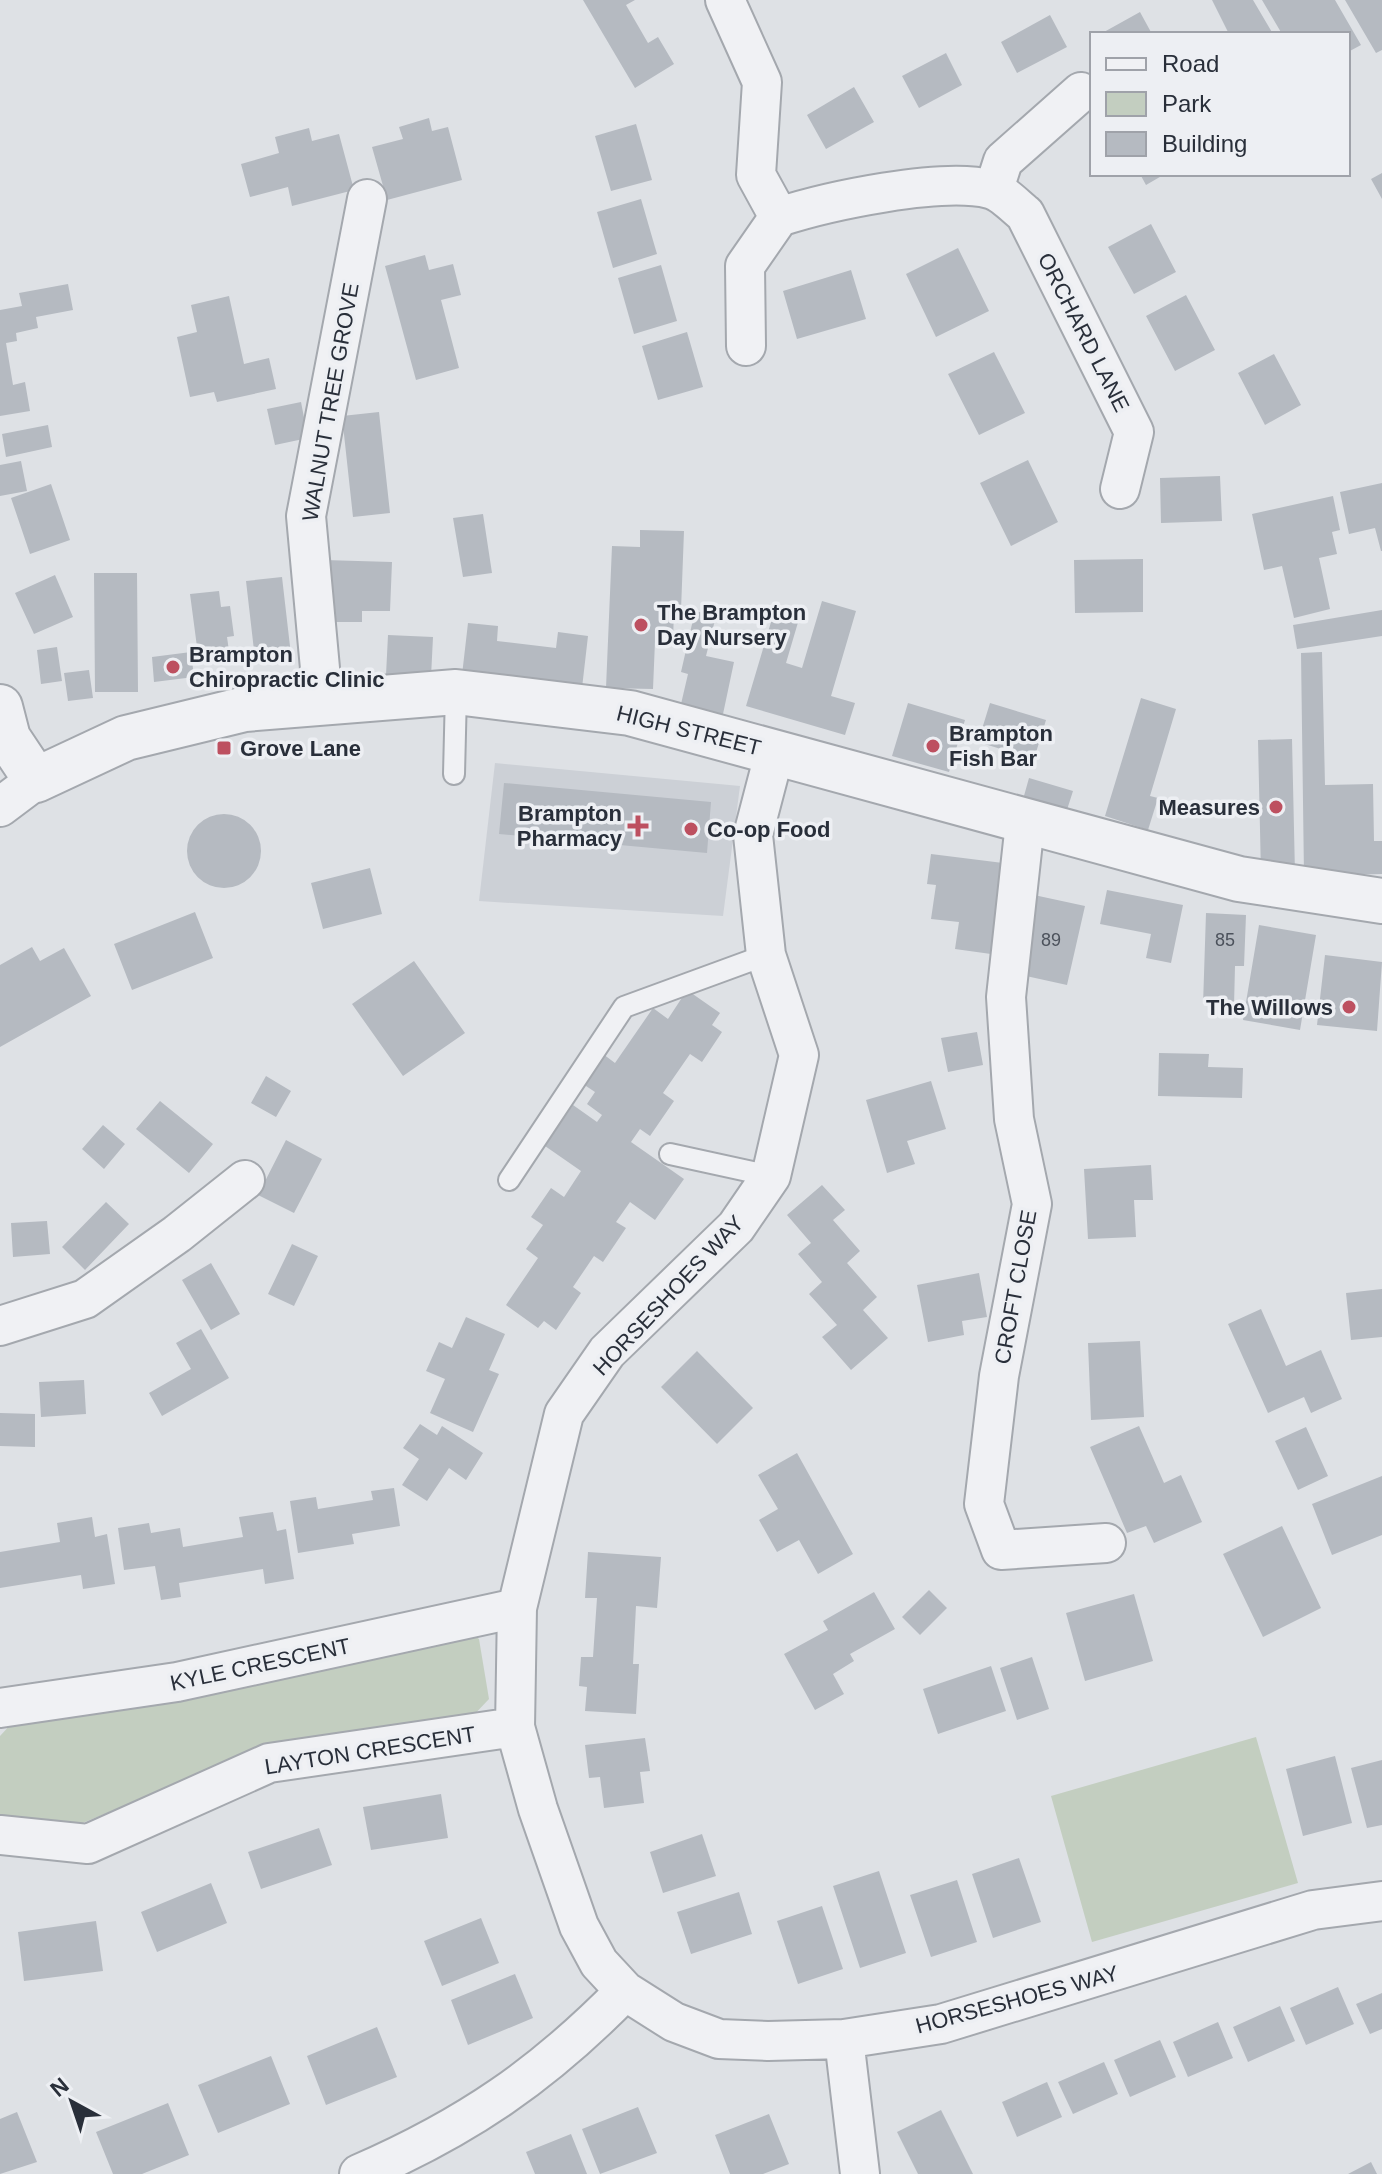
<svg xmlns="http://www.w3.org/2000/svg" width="1382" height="2174" font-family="Arial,sans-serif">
	<rect width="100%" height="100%" fill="#dee1e5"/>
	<path fill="#ccd0d6" d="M495 763 740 786 723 916 479 901Z"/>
	<path fill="#c3cec0" d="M466 1628 479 1639 489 1699 470 1719 263 1749 80 1824 4 1820 0 1816V1736L13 1722Z
		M1256 1737 1298 1883 1092 1942 1051 1796Z"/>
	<path fill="#b5bac1" d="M583 0H635L626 5 648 43 658 37 674 64 635 88Z
		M1212 0H1253L1273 34H1229Z
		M1262 0H1335L1361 45 1348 52V34H1282Z
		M1345 0H1382V50L1376 53Z
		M1140 12 1152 34H1105L1104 32Z
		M1050 15 1067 47 1017 73 1001 42Z
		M946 53 962 85 919 108 902 76Z
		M854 87 874 122 826 149 807 115Z
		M429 118 432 131 448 127 462 180 387 200 372 147 403 139 399 127Z
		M636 124 652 180 611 191 595 136Z
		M309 128 312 141 339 134 354 190 292 206 288 187 250 197 241 164 279 153 275 137Z
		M1382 173V199L1371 179Z
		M1140 174H1165L1146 185Z
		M641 199 657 254 613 268 597 212Z
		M1151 224 1176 272 1134 294 1108 247Z
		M958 248 989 311 936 337 906 274Z
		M425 255 429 270 453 264 461 295 441 300 459 368 416 380 385 266Z
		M661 265 677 321 634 334 618 278Z
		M851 270 866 319 797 339 783 291Z
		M68 284 73 310 36 317 38 328 16 333 17 341 6 343 13 385 25 382 30 411 0 416V310L22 306 19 293Z
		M1186 295 1215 350 1175 371 1146 316Z
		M229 296 244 364 269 358 276 389 217 402 214 392 190 397 177 337 197 332 191 305Z
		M687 332 703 387 658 400 642 346Z
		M994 352 1025 413 979 435 948 374Z
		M1274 354 1301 405 1265 425 1238 373Z
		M301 402 308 438 275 445 267 409Z
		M379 412 390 513 353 517 342 416Z
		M48 425 52 447 6 457 2 434Z
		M1028 460 1058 522 1011 546 980 483Z
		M21 461 27 491 0 496V465Z
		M1220 476 1222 521 1161 523 1160 478Z
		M1382 483V551H1381L1375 528 1349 534 1340 492Z
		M51 484 70 540 30 554 11 498Z
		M1333 496 1340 530 1332 532 1337 554 1319 558 1330 609 1294 618 1282 566 1264 570 1252 514Z
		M483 514 492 573 463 577 453 518Z
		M640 530 684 531 681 610 674 609 673 642 655 641 653 689 606 688 612 546 640 547Z
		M1143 559V612L1075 613 1074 560Z
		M324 560 392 562 390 611H362V622H322Z
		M94 573H137L138 692H95Z
		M55 575 73 617 34 634 15 593Z
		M282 577 291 655 255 659 246 581Z
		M219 591 221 607 230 606 234 636 227 637 230 658 199 662 190 594Z
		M822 601 856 611 831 696 855 703 845 735 746 706 774 612 799 619 786 663 802 668Z
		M1382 610V636L1297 649 1293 625Z
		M695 611 716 616 706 656 734 662 723 714 681 704 688 674 681 672Z
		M468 623 498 626 497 641 556 648 558 632 588 636 582 688 462 675Z
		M388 635 433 637 431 677 386 675Z
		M57 647 62 681 41 684 37 650Z
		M191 652 194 677 154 682 152 657Z
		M1322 652 1325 785 1373 784 1374 841H1382V874L1304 876 1301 653Z
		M89 670 93 698 68 701 64 673Z
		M1141 698 1176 709 1150 796 1158 798 1148 830 1105 816Z
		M908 703 965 720 949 772 892 756Z
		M990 703 1046 720 1034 759 978 742Z
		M1292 739 1295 874H1261L1258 740Z
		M1029 778 1073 791 1065 816 1022 803Z
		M504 783 711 802 707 853 499 834Z
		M187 851a37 37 0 1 1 74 0a37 37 0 1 1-74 0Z
		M931 854 1003 863 991 954 955 949 959 922 931 919 936 885 927 884Z
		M370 868 382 914 323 929 311 883Z
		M1107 890 1183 905 1171 963 1146 958 1151 934 1100 924Z
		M1034 895 1085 906 1067 985 1017 974Z
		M195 912 213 958 132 990 114 944Z
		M1206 913 1246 915 1244 966H1235L1234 1006 1203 1005Z
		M1259 925 1316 935 1300 1030 1243 1020Z
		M32 947 40 961 64 948 91 996 0 1047V965Z
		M1325 955 1382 962 1377 1031 1317 1025Z
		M414 961 465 1033 403 1076 352 1004Z
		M687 990 720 1013 712 1025 722 1032 702 1062 690 1054 663 1093 674 1101 650 1136 640 1129 631 1142 684 1179 655 1220 630 1202 616 1222 626 1228 603 1262 594 1256 573 1287 581 1293 556 1330 544 1321 538 1328 506 1305 538 1258 526 1249 543 1225 531 1217 551 1188 564 1197 581 1171 545 1146 573 1105 597 1122 602 1115 587 1104 595 1092 583 1084 603 1054 615 1063 653 1008 668 1019Z
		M977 1032 983 1065 948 1072 941 1038Z
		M1159 1053 1209 1054 1208 1067 1243 1068 1242 1098 1158 1096Z
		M266 1076 291 1091 276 1117 251 1103Z
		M931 1081 946 1129 907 1141 915 1164 887 1173 866 1100Z
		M160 1101 213 1144 189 1173 136 1129Z
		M103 1125 125 1144 104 1169 82 1149Z
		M286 1140 322 1159 294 1213 258 1195Z
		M1151 1165 1153 1200H1134L1136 1237 1088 1239 1084 1169Z
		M822 1185 845 1210 833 1220 860 1251 847 1263 877 1297 863 1310 888 1338 851 1370 822 1337 837 1325 809 1294 822 1282 798 1254 811 1243 787 1215Z
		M106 1202 129 1224 85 1270 62 1247Z
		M47 1221 50 1254 13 1257 11 1223Z
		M292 1244 318 1256 294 1306 268 1294Z
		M211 1263 240 1314 211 1330 182 1280Z
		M979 1273 987 1317 962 1321 964 1335 928 1342 917 1285Z
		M1382 1289V1337L1351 1340 1346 1293Z
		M1261 1309 1286 1366 1321 1350 1342 1399 1311 1413 1304 1397 1268 1413 1228 1324Z
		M466 1317 505 1334 489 1370 499 1374 473 1432 430 1413 445 1379 426 1371 439 1342 452 1348Z
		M201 1329 229 1378 162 1416 149 1393 191 1369 176 1343Z
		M1140 1341 1144 1417 1091 1420 1088 1343Z
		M697 1351 753 1408 717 1444 661 1387Z
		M84 1380 86 1414 41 1417 39 1382Z
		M0 1413 35 1414V1447L0 1446Z
		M420 1424 437 1435 442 1426 483 1453 466 1480 449 1468 427 1501 402 1485 419 1459 403 1448Z
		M1139 1426 1164 1483 1181 1475 1202 1522 1154 1543 1146 1526 1127 1533 1090 1447Z
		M1306 1427 1328 1476 1298 1490 1275 1441Z
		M797 1453 853 1554 818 1574 799 1540 777 1552 759 1520 778 1509 758 1475Z
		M1382 1476V1535L1332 1555 1312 1504Z
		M394 1488 400 1526 352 1534 354 1544 298 1553 290 1501 316 1497 318 1509 373 1500 371 1491Z
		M273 1512 277 1531 286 1529 294 1579 265 1584 263 1569 179 1583 181 1597 161 1600 155 1566 124 1570 118 1528 149 1523 151 1533 180 1528 183 1547 243 1537 239 1517Z
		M92 1517 95 1537 107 1534 115 1584 83 1589 81 1575 0 1588V1552L60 1542 57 1523Z
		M1282 1526 1321 1608 1263 1637 1223 1554Z
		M588 1552 661 1557 657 1608 636 1606 633 1664H639L636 1714 585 1711 587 1687 579 1686 581 1657H593L597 1598H585Z
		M929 1590 947 1608 920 1635 902 1617Z
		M874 1592 895 1629 850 1654 854 1661 833 1674 844 1694 815 1710 784 1654 828 1630 823 1621Z
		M1134 1594 1153 1661 1085 1681 1066 1613Z
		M1032 1657 1049 1709 1017 1720 1000 1668Z
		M991 1666 1006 1711 938 1734 923 1689Z
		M645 1738 650 1771 640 1772 644 1803 604 1808 600 1777 589 1778 585 1745Z
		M1335 1756 1352 1823 1303 1836 1286 1769Z
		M1382 1760V1825L1367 1828 1351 1768Z
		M441 1794 448 1838 371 1850 363 1807Z
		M319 1828 332 1865 261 1889 248 1852Z
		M702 1834 716 1876 663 1893 650 1852Z
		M1019 1858 1041 1922 993 1938 972 1874Z
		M879 1871 906 1953 860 1968 833 1886Z
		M957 1880 977 1942 931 1957 910 1895Z
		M211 1883 227 1923 157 1952 141 1912Z
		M739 1892 752 1934 691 1954 677 1912Z
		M822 1906 843 1969 798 1984 777 1921Z
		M481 1918 499 1963 442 1986 424 1941Z
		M96 1921 103 1971 24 1981 18 1932Z
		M515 1974 533 2018 468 2045 451 2000Z
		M1338 1987 1354 2024 1306 2045 1290 2008Z
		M1382 1993V2029L1370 2034 1356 2004Z
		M1280 2006 1295 2041 1248 2062 1233 2027Z
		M1218 2022 1233 2058 1188 2077 1173 2042Z
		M377 2027 397 2077 326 2105 307 2056Z
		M1160 2040 1176 2077 1130 2097 1114 2060Z
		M271 2056 290 2104 218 2133 198 2085Z
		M1104 2062 1118 2094 1073 2114 1058 2082Z
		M1047 2082 1062 2117 1017 2137 1002 2102Z
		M168 2103 189 2155 142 2174H113L96 2132Z
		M638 2107 657 2153 600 2174 582 2129Z
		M941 2110 973 2174H918L897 2132Z
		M17 2112 37 2162 0 2174V2119Z
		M769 2114 789 2164 763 2174H730L715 2135Z
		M571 2134 587 2174H535L526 2152Z
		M1371 2162 1377 2174H1348Z"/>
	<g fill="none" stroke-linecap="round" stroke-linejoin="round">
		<g stroke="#a4a8ae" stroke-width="24">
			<path id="service" d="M454 774 456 692
				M670 1154 771 1176
				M509 1180 624 1007 766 955"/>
		</g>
		<g stroke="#a4a8ae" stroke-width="42">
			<path id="minor" d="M725 0 762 82 756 175 779 217C828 201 941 177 990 189 1002 192 1015 206 1025 214L1134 432 1120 489
				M994 189 1003 161 1081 92
				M746 346 745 266 779 217
				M323 701 306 516 367 199
				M775 751 753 835 766 955 799 1055 771 1176 736 1227 607 1352 564 1414 517 1608 515 1727 538 1809 579 1926 599 1963 625 1991 674 2022 719 2039 768 2041 844 2039 941 2024 1313 1910 1382 1901
				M0 807 36 780
				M1025 823 1006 997 1014 1119 1032 1204 999 1376 984 1504 1001 1550 1106 1543
				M0 1326 85 1299 177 1234 245 1180
				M0 1708 177 1682 517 1608
				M0 1835 88 1844 269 1763 515 1727
				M844 2039 860 2174
				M359 2174C467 2127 543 2075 625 1991"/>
		</g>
		<g stroke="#a4a8ae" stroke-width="48">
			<path id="tertiary" d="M0 707 8 738 36 780 126 738 245 709 456 692 630 713 1239 879 1382 901"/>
		</g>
		<use href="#service" stroke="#f0f1f4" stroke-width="20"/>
		<use href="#minor" stroke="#f0f1f4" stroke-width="38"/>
		<use href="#tertiary" stroke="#f0f1f4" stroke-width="44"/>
	</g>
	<g fill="#bd5060" stroke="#edeff3" stroke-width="3">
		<circle cx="641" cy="625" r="8"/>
		<circle cx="173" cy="667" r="8"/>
		<circle cx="933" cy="746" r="8"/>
		<rect x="216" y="740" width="16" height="16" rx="4"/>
		<circle cx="1276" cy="807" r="8"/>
		<path d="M634 814h8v8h8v8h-8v8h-8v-8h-8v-8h8z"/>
		<circle cx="691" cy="829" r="8"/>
		<circle cx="1349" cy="1007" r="8"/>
	</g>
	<g text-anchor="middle" stroke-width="7" stroke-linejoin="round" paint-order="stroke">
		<g font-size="18" fill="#4c525c">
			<text x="1051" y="946">89</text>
			<text x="1225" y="946">85</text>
		</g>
		<g font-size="22" fill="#292f3a" stroke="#edeff3">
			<text transform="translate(1084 332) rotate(63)" y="8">ORCHARD LANE</text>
			<text transform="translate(330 402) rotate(-80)" y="8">WALNUT TREE GROVE</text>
			<text transform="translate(689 730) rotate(14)" y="8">HIGH STREET</text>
			<text transform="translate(1015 1287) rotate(-80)" y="8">CROFT CLOSE</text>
			<text transform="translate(668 1295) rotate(-47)" y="8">HORSESHOES WAY</text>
			<text transform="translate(260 1664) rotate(-12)" y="8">KYLE CRESCENT</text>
			<text transform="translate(370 1750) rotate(-9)" y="8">LAYTON CRESCENT</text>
			<text transform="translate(1017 1999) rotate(-15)" y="8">HORSESHOES WAY</text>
		</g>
		<g font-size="22" font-weight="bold" fill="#292f3a" stroke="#edeff3" text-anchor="start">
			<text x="657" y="620">The Brampton<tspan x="657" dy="25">Day Nursery</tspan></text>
			<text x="189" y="662">Brampton<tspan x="189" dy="25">Chiropractic Clinic</tspan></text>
			<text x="949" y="741">Brampton<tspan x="949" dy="25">Fish Bar</tspan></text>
			<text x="240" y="756">Grove Lane</text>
			<text x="1260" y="815" text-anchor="end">Measures</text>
			<text x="622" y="821" text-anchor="end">Brampton<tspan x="622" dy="25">Pharmacy</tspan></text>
			<text x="707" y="837">Co-op Food</text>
			<text x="1333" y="1015" text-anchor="end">The Willows</text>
		</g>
	</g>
	<rect x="1090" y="32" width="260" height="144" fill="#edeff3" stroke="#9fa2a9" stroke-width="2"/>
	<rect x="1106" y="58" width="40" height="12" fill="#f0f1f4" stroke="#9fa2a9" stroke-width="2"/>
	<text x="1162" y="72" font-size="24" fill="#292f3a">Road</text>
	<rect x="1106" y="92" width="40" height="24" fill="#c3cec0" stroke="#9fa2a9" stroke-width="2"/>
	<text x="1162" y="112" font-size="24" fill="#292f3a">Park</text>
	<rect x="1106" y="132" width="40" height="24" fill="#b5bac1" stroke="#9fa2a9" stroke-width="2"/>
	<text x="1162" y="152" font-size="24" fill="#292f3a">Building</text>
	<g transform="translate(72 2102) rotate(320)" stroke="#edeff3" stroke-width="6" paint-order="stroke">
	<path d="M0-6L14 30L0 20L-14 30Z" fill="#292f3a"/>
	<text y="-12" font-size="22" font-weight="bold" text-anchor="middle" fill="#292f3a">N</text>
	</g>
</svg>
